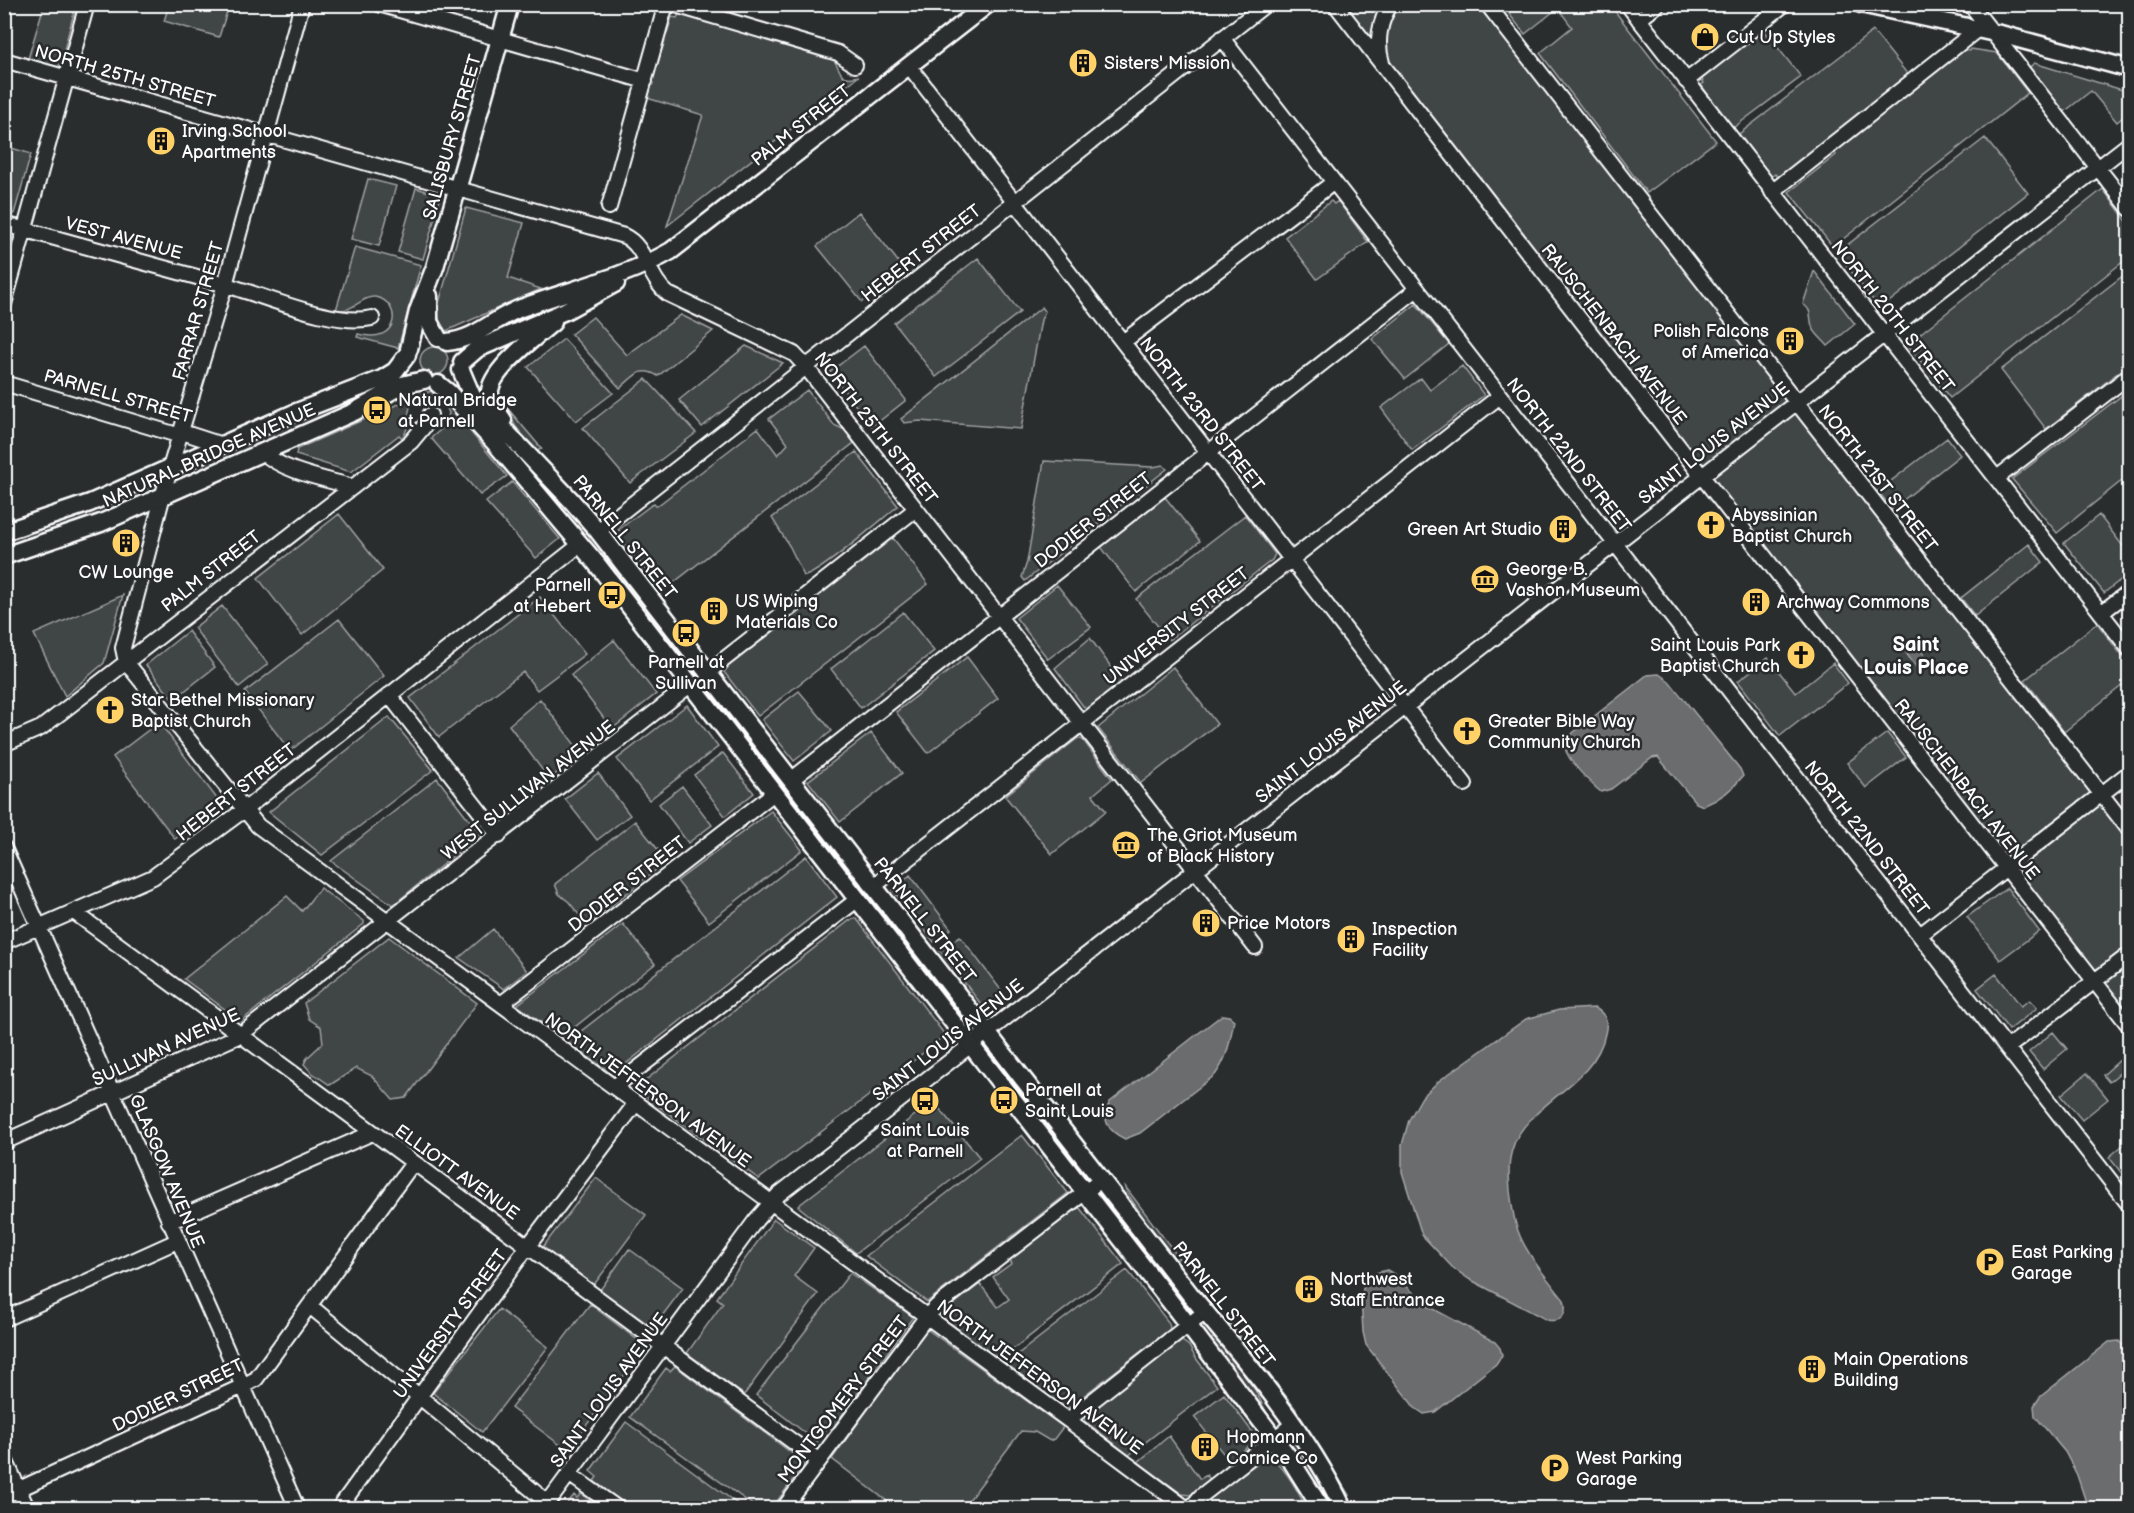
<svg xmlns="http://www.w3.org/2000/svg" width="2134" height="1513" font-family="'Balsamiq Sans',sans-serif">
	<rect width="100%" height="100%" fill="#2a2d2e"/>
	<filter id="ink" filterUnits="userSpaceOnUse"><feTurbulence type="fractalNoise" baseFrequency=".0167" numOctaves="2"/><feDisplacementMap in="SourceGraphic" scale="12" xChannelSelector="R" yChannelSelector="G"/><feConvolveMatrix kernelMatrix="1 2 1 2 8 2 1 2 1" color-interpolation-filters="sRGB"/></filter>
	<g filter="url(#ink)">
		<path fill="#414445" stroke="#a0a2a2" stroke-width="1.5" d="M44 5H76L60 65 58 67 28 59Z
			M169 5V4L229 5 219 37 164 21Z
			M1342 5H1480L2129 840V1018Z
			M1502 5H1610L1716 141 1647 193 1540 53 1572 27 1558 8 1525 34Z
			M679 14 830 56C843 68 836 82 859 76L667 226 703 115 647 98 672 17 677 18Z
			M1764 30 1801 77 1733 128 1701 85 1704 83 1701 78Z
			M1873 31 1909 76 1778 177 1775 174 1771 177 1739 134Z
			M1971 49 1997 53 2028 93 1833 247 1789 192 1836 155 1834 151 1965 50 1970 51Z
			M2034 63 2129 92V112L2117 122 2091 91 2064 112 2031 70 2030 67Z
			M1985 138 2028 193 1880 309 1837 253Z
			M5 146 31 154 14 214 5 211Z
			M368 179 396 186 379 246 351 239Z
			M416 188 439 195 438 199 440 200 423 259 398 252Z
			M2103 189 2129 224V257L1950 398 1907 344Z
			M1331 201 1334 204 1338 201 1368 242 1317 279 1285 237Z
			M466 208 524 223 508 278 541 289 446 331 440 323 437 310Z
			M859 212 904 269 862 302 817 246Z
			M355 247 421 265 398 348 357 337 358 334C401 346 402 301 375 297 361 296 355 312 336 310Z
			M978 258 1020 312 936 377 894 323Z
			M1814 271 1855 324 1828 346C1823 340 1814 333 1812 326 1809 317 1813 311 1803 304Z
			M2129 271V364L2046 429 2001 370Z
			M1416 304 1449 344 1405 379 1372 339Z
			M1042 307 1045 311 1041 320 1021 429 920 421 904 423 901 419Z
			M681 315 713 331 658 376C640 365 634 377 620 388L571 334 593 317 627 355Z
			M564 339 613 393 576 421 528 367Z
			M746 346 783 363 702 427 679 400Z
			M864 346 906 400 872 427 830 372Z
			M420 361a14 14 0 1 1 28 0a14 14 0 1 1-28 0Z
			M1462 366 1484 395 1412 450 1381 408 1421 378 1430 390Z
			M646 379 696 433 630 483 583 428Z
			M807 390 834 425 845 430 854 443 664 590 660 587 620 538 623 534 618 530 654 503 657 506 758 428 778 455 788 444 769 419Z
			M2129 390V475L2057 533 2012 479Z
			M432 391 440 395 507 476 480 495 431 438 446 425 449 413C443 395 425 388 411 404 406 416 411 427 402 438L399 435 351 472 296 455 297 449 424 393Z
			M503 403 542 449 536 451 533 449 516 427Z
			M480 411 583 522 925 960 922 962 839 860 803 821 509 450Z
			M1947 438 1960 455 1892 509 1878 491Z
			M856 452 898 506C883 518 817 576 804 576L790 547 772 518Z
			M1044 461 1153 467 1163 465 1167 469 1025 581 1022 577 1027 562Z
			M512 482 560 539 536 558 486 502Z
			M1165 497 1200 541 1136 592 1101 547Z
			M339 514 383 570 302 635 258 578Z
			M1245 515 1275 554 1272 560 1169 640 1136 599Z
			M2099 515 2129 554V573L2104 593 2064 543Z
			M893 538 928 584 758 716 724 672 729 666Z
			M2029 544 2043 562 1975 616 1961 598Z
			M1057 585 1091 627 1048 659 1016 618Z
			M123 595 104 663 65 696 34 634Z
			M540 597 585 654 537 690 523 672 439 737 410 698Z
			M222 606 268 664 239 687 194 628Z
			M903 612 934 651 861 708 831 669Z
			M339 619 384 676 290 751 245 692Z
			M2097 623 2129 665V680L2064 732 2025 680Z
			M188 631 215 667 173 700 146 665Z
			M1090 638 1122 682 1086 710 1055 668Z
			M614 640 656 694 612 729 571 675Z
			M967 657 998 698 928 753 896 712Z
			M1768 658 1796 693 1833 663 1848 683 1780 736 1738 681Z
			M1173 667 1217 724 1141 783 1098 728Z
			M799 691 832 731 794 761 762 720Z
			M540 699 582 754 549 779 509 725Z
			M687 705 718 747 649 800 617 759Z
			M389 717 433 770 322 855 269 812Z
			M159 722 221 804 175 839 113 757Z
			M871 733 902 773 840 822 808 781Z
			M1887 733 1906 757 1866 788 1847 763Z
			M1078 738 1083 740 1112 779 1093 795 1106 811 1052 854 1005 796Z
			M723 753 754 793 725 816 694 775Z
			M598 773 630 815 597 840 565 799Z
			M437 778 480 834 393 905 331 861Z
			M682 786 712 825 688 843 659 804Z
			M771 811 802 850 709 922 677 881Z
			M635 821 667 861 587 925 569 902 559 894 555 884Z
			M806 856 837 897 613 1074 567 1042Z
			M910 875 951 929 934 942 893 890Z
			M320 888 364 921V924L241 1021 184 979 287 896 302 911Z
			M2007 888 2039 931 2000 960 1967 917Z
			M856 918 945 1035 896 1075 759 1179 639 1092 642 1083 849 921Z
			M623 924 655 964 562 1037 517 1005Z
			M493 929 527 971 504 989 459 958Z
			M960 936 1004 994 987 1007 981 1004 940 951Z
			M389 937 477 1003 406 1098 393 1100 372 1076 356 1068 330 1085 311 1072 304 1064 307 1058 323 1043 321 1027 309 1019 304 1003Z
			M1996 974 2021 1006 2030 1000 2037 1008 2009 1030 1977 989Z
			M2053 1032 2067 1049 2043 1069 2029 1052Z
			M2129 1052V1065L2109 1082 2103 1075Z
			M2087 1073 2108 1099 2082 1120 2061 1095Z
			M933 1101 980 1158 856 1253 798 1206Z
			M1022 1135 1068 1193 1063 1197 927 1302 866 1256Z
			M2129 1140V1170L2123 1175 2109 1157Z
			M596 1178 646 1215 593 1286 542 1248Z
			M1124 1185 1179 1258 1173 1262 1127 1193Z
			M1109 1198 1176 1285 1172 1289 1104 1202Z
			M1079 1207 1123 1264 999 1360 943 1318 942 1315 944 1312 980 1284 998 1307 1009 1299 993 1277 1012 1263 1010 1260Z
			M774 1219 814 1248 794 1276 818 1294 744 1395 687 1353 723 1303 717 1298Z
			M629 1249 683 1288 653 1328 600 1290Z
			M1127 1270 1169 1323 1170 1329 1069 1407 1062 1406 1009 1366V1361Z
			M850 1273 913 1317 832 1429 828 1427 817 1442 756 1395Z
			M590 1304 640 1342 638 1345 644 1349 579 1435 575 1432 563 1447 511 1408Z
			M499 1309 548 1347 482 1432 433 1393Z
			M1230 1323 1295 1408 1349 1495 1346 1496 1293 1409 1229 1325Z
			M928 1330 1063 1427 1054 1439 1050 1441 1035 1432 1021 1431 963 1508H896L832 1459 922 1334Z
			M1216 1336 1255 1390 1271 1421 1209 1341Z
			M1182 1341 1189 1346 1195 1357 1217 1386 1129 1455 1085 1421 1086 1415Z
			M675 1366 801 1460 804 1465 772 1508H757L630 1417 666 1368 670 1371Z
			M1224 1394 1253 1433 1255 1439 1231 1463 1194 1417Z
			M626 1422 743 1508H631L594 1481 597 1477 590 1471Z
			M1169 1436 1200 1479 1207 1475 1210 1480 1190 1495 1182 1494 1138 1462Z
			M1268 1455C1285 1467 1298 1491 1306 1508H1204V1504L1206 1501Z
			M581 1494 601 1508H572L566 1505 574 1495 577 1498Z"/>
		<path fill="#6a6c6d" stroke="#a6a7a7" stroke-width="1.5" d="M1907 641 1915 642 1928 659 1926 668H1917C1911 659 1900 650 1907 641Z
			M1659 674 1669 681 1740 769 1743 776C1733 789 1718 800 1703 806L1696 803 1658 757 1652 758 1611 789 1601 792C1592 785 1567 760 1565 748 1563 740 1569 737 1574 732L1647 675Z
			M1595 1008C1607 1015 1608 1022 1605 1034 1597 1073 1556 1092 1531 1119 1522 1128 1515 1138 1512 1150 1508 1163 1509 1177 1510 1191 1512 1205 1513 1218 1518 1231 1526 1254 1549 1281 1564 1300 1568 1314 1562 1323 1547 1320L1469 1279 1453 1268 1422 1235 1402 1172V1145L1409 1120 1422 1097 1440 1080 1526 1019 1559 1010Z
			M1222 1015 1229 1016 1234 1020C1230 1040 1228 1058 1215 1075L1140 1133 1125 1139C1108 1131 1100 1119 1110 1102Z
			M1387 1270 1394 1274 1426 1305 1495 1342 1500 1348 1502 1355 1496 1364 1435 1412 1424 1414 1415 1408 1366 1345 1363 1332 1361 1297 1364 1285 1376 1273Z
			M2119 1341 2129 1353V1508H2088L2077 1475 2065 1452 2035 1416 2034 1406 2040 1397 2109 1342Z"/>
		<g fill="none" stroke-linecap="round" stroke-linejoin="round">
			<g stroke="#fff" stroke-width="18">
				<path id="minor" d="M302 4 225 285 170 468 123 648 126 662 258 826 1068 1420 1186 1508
					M379 4 645 81
					M672 4 838 53 855 65
					M1335 4 2130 1027
					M1487 4 2130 831
					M1627 4 2130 650
					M1970 4 2130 209
					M1639 20 1658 4
					M1222 38 2130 1206
					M4 60 624 236C646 246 648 278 668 294L794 354 806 367 1255 947
					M1382 63C1376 43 1379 21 1391 4
					M909 66 1465 784
					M1686 81 1785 4
					M1772 192 1978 29
					M609 207 666 4
					M4 224C78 245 152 264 226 285 265 296 335 327 372 318
					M4 304 87 4
					M1123 342 1334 182
					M4 383 174 434 182 432 222 445
					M263 452C283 472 326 479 353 487
					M1997 478 2130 375
					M598 531 1266 4
					M2101 613 2130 591
					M708 672 916 509
					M389 695 499 836
					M4 744 41 728 411 442 426 424 430 415
					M791 780 1417 289
					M4 848 297 1508
					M874 886 1500 396
					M74 912 819 1461
					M1920 935 2130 772
					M4 942 153 877 244 810 581 544
					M501 1004 774 793
					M2007 1048 2130 954
					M614 1087 858 899
					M4 1142 240 1035 690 685
					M169 1222 372 1133
					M310 1306 548 1503
					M4 1319 177 1241
					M1068 1420 1205 1312
					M4 1457 27 1508
					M569 1474 617 1508
					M4 1496 243 1386 256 1379 413 1163
					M339 1508 528 1246 636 1103
					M544 1508 756 1220 778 1195 2130 143
					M784 1508 927 1316 937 1306 1102 1179
					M1191 1508 1201 1496 1292 1425"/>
			</g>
			<g stroke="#fff" stroke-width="21">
				<path id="major" d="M1861 4 2000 34 2130 69
					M429 296V322L438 338
					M447 342C477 339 494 318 521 308 571 289 624 278 671 251L988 4
					M409 349 418 311 435 267 510 4
					M462 362 477 349 565 311 616 283
					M461 370 472 396 570 499 598 531 1190 1294C1244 1358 1308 1433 1343 1508
					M438 384 449 393 495 443 596 563 1172 1304 1290 1459 1321 1508
					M503 420C498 412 491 404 490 395 487 372 537 336 553 322
					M4 532 90 503 294 413 382 379 395 371 407 355
					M4 556 101 523 354 412 402 385 424 380"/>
			</g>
			<use href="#minor" stroke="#2a2d2e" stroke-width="14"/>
			<use href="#major" stroke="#2a2d2e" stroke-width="16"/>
		</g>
	</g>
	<defs>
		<g id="shop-disc" transform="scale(1.5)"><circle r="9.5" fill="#ffd166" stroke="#2a2d2e"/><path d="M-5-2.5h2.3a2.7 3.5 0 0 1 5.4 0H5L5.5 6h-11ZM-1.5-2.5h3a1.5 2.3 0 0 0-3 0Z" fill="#111"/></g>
		<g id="building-disc" transform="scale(1.5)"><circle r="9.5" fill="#ffd166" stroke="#2a2d2e"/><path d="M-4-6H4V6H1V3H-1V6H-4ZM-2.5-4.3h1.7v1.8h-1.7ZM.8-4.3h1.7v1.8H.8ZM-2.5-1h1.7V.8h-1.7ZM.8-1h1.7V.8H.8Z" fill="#111"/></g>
		<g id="bus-disc" transform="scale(1.5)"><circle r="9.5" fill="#ffd166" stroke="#2a2d2e"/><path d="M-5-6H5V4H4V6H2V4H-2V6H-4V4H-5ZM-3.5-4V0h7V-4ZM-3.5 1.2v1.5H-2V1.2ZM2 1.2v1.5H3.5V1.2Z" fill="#111"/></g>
		<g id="church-disc" transform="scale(1.5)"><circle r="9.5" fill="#ffd166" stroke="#2a2d2e"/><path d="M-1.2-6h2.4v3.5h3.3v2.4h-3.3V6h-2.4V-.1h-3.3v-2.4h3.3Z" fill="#111"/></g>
		<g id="museum-disc" transform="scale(1.5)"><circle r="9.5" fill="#ffd166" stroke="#2a2d2e"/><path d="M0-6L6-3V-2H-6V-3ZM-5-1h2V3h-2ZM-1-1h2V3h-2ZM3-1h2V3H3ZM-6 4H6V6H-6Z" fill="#111"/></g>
		<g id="parking-disc" transform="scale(1.5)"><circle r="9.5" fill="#ffd166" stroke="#2a2d2e"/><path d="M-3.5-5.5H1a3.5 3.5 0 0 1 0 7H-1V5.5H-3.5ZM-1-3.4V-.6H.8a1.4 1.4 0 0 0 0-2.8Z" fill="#111"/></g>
	</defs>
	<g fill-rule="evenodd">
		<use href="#shop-disc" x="1705" y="37"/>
		<use href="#building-disc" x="1083" y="63"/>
		<use href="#building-disc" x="161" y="141"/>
		<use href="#building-disc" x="1790" y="341"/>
		<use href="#bus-disc" x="377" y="410"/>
		<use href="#church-disc" x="1711" y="525"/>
		<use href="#building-disc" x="1563" y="529"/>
		<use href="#building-disc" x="126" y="543"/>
		<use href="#museum-disc" x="1485" y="579"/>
		<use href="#bus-disc" x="612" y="595"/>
		<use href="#building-disc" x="1756" y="602"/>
		<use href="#building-disc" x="714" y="611"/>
		<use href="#bus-disc" x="686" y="633"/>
		<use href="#church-disc" x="1801" y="655"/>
		<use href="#church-disc" x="110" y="710"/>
		<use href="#church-disc" x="1467" y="731"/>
		<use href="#museum-disc" x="1126" y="845"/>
		<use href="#building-disc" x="1206" y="923"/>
		<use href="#building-disc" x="1351" y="939"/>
		<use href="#bus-disc" x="1004" y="1100"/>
		<use href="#bus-disc" x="925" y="1101"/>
		<use href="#parking-disc" x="1990" y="1262"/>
		<use href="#building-disc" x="1309" y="1289"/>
		<use href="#building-disc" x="1812" y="1369"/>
		<use href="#building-disc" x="1205" y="1447"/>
		<use href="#parking-disc" x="1555" y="1468"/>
	</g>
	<g text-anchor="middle" stroke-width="5" stroke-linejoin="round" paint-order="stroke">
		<g font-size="18" fill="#fff" stroke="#2a2d2e" text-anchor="start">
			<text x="1726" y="43">Cut Up Styles</text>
			<text x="1104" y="69">Sisters' Mission</text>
			<text x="182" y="137">Irving School<tspan x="182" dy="21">Apartments</tspan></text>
			<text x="1769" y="337" text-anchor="end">Polish Falcons<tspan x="1769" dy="21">of America</tspan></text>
			<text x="398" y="406">Natural Bridge<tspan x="398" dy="21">at Parnell</tspan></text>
			<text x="1732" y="521">Abyssinian<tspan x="1732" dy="21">Baptist Church</tspan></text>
			<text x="1542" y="535" text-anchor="end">Green Art Studio</text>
			<text x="1506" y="575">George B.<tspan x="1506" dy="21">Vashon Museum</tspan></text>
			<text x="126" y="578" text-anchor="middle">CW Lounge</text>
			<text x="591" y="591" text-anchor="end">Parnell<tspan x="591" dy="21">at Hebert</tspan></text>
			<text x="735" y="607">US Wiping<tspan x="735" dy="21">Materials Co</tspan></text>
			<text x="1777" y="608">Archway Commons</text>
			<text x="1780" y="651" text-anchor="end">Saint Louis Park<tspan x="1780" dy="21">Baptist Church</tspan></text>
			<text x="686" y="668" text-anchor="middle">Parnell at<tspan x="686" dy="21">Sullivan</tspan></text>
			<text x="131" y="706">Star Bethel Missionary<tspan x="131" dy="21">Baptist Church</tspan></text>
			<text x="1488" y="727">Greater Bible Way<tspan x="1488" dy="21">Community Church</tspan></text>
			<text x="1147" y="841">The Griot Museum<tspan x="1147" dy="21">of Black History</tspan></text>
			<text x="1227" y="929">Price Motors</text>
			<text x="1372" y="935">Inspection<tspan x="1372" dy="21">Facility</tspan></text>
			<text x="1025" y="1096">Parnell at<tspan x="1025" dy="21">Saint Louis</tspan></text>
			<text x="925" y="1136" text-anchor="middle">Saint Louis<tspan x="925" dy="21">at Parnell</tspan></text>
			<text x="2011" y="1258">East Parking<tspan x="2011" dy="21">Garage</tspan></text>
			<text x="1330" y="1285">Northwest<tspan x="1330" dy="21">Staff Entrance</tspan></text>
			<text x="1833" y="1365">Main Operations<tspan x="1833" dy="21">Building</tspan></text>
			<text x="1226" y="1443">Hopmann<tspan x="1226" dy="21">Cornice Co</tspan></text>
			<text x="1576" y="1464">West Parking<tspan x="1576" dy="21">Garage</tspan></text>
		</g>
		<g font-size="18" fill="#fff" stroke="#2a2d2e">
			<text transform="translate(125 76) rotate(16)" y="6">NORTH 25TH STREET</text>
			<text transform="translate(801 125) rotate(-38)" y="6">PALM STREET</text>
			<text transform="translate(452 137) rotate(-74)" y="6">SALISBURY STREET</text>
			<text transform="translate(124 238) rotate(15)" y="6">VEST AVENUE</text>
			<text transform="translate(921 253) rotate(-38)" y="6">HEBERT STREET</text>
			<text transform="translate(198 311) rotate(-74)" y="6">FARRAR STREET</text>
			<text transform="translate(1893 316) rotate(52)" y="6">NORTH 20TH STREET</text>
			<text transform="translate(1614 334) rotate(52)" y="6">RAUSCHENBACH AVENUE</text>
			<text transform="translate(118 396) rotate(16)" y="6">PARNELL STREET</text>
			<text transform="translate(1202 414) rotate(52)" y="6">NORTH 23RD STREET</text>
			<text transform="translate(876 428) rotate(52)" y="6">NORTH 25TH STREET</text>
			<text transform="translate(1714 443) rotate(-38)" y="6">SAINT LOUIS AVENUE</text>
			<text transform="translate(209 455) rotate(-24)" y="6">NATURAL BRIDGE AVENUE</text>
			<text transform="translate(1569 455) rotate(52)" y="6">NORTH 22ND STREET</text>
			<text transform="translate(1878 478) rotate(52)" y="6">NORTH 21ST STREET</text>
			<text transform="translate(1093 520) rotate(-38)" y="6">DODIER STREET</text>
			<text transform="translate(625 537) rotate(51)" y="6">PARNELL STREET</text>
			<text transform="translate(211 571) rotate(-38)" y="6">PALM STREET</text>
			<text transform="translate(1176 626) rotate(-38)" y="6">UNIVERSITY STREET</text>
			<text transform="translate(1331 742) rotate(-38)" y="6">SAINT LOUIS AVENUE</text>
			<text transform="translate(1967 789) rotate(52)" y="6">RAUSCHENBACH AVENUE</text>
			<text transform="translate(528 790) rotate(-38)" y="6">WEST SULLIVAN AVENUE</text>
			<text transform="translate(236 792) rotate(-38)" y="6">HEBERT STREET</text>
			<text transform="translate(1867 838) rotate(52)" y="6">NORTH 22ND STREET</text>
			<text transform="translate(627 884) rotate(-38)" y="6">DODIER STREET</text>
			<text transform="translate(925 920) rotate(52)" y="6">PARNELL STREET</text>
			<text transform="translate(948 1040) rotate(-38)" y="6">SAINT LOUIS AVENUE</text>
			<text transform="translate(166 1047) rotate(-25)" y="6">SULLIVAN AVENUE</text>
			<text transform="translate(648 1090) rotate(36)" y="6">NORTH JEFFERSON AVENUE</text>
			<text transform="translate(167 1171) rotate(67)" y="6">GLASGOW AVENUE</text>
			<text transform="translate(457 1172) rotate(36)" y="6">ELLIOTT AVENUE</text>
			<text transform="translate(1224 1304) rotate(52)" y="6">PARNELL STREET</text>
			<text transform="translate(450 1324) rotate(-54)" y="6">UNIVERSITY STREET</text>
			<text transform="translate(1040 1377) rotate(36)" y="6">NORTH JEFFERSON AVENUE</text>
			<text transform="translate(609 1390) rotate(-54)" y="6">SAINT LOUIS AVENUE</text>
			<text transform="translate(178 1395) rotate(-26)" y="6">DODIER STREET</text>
			<text transform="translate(843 1399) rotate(-53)" y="6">MONTGOMERY STREET</text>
		</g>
		<g font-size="20" font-weight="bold" fill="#fff" stroke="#2a2d2e">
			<text x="1916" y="651">Saint<tspan x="1916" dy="23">Louis Place</tspan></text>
		</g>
	</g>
	<rect width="2134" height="1513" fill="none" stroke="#2a2d2e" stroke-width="24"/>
	<rect x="12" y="12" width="2110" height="1489" fill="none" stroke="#fff" stroke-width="2" filter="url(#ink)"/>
</svg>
